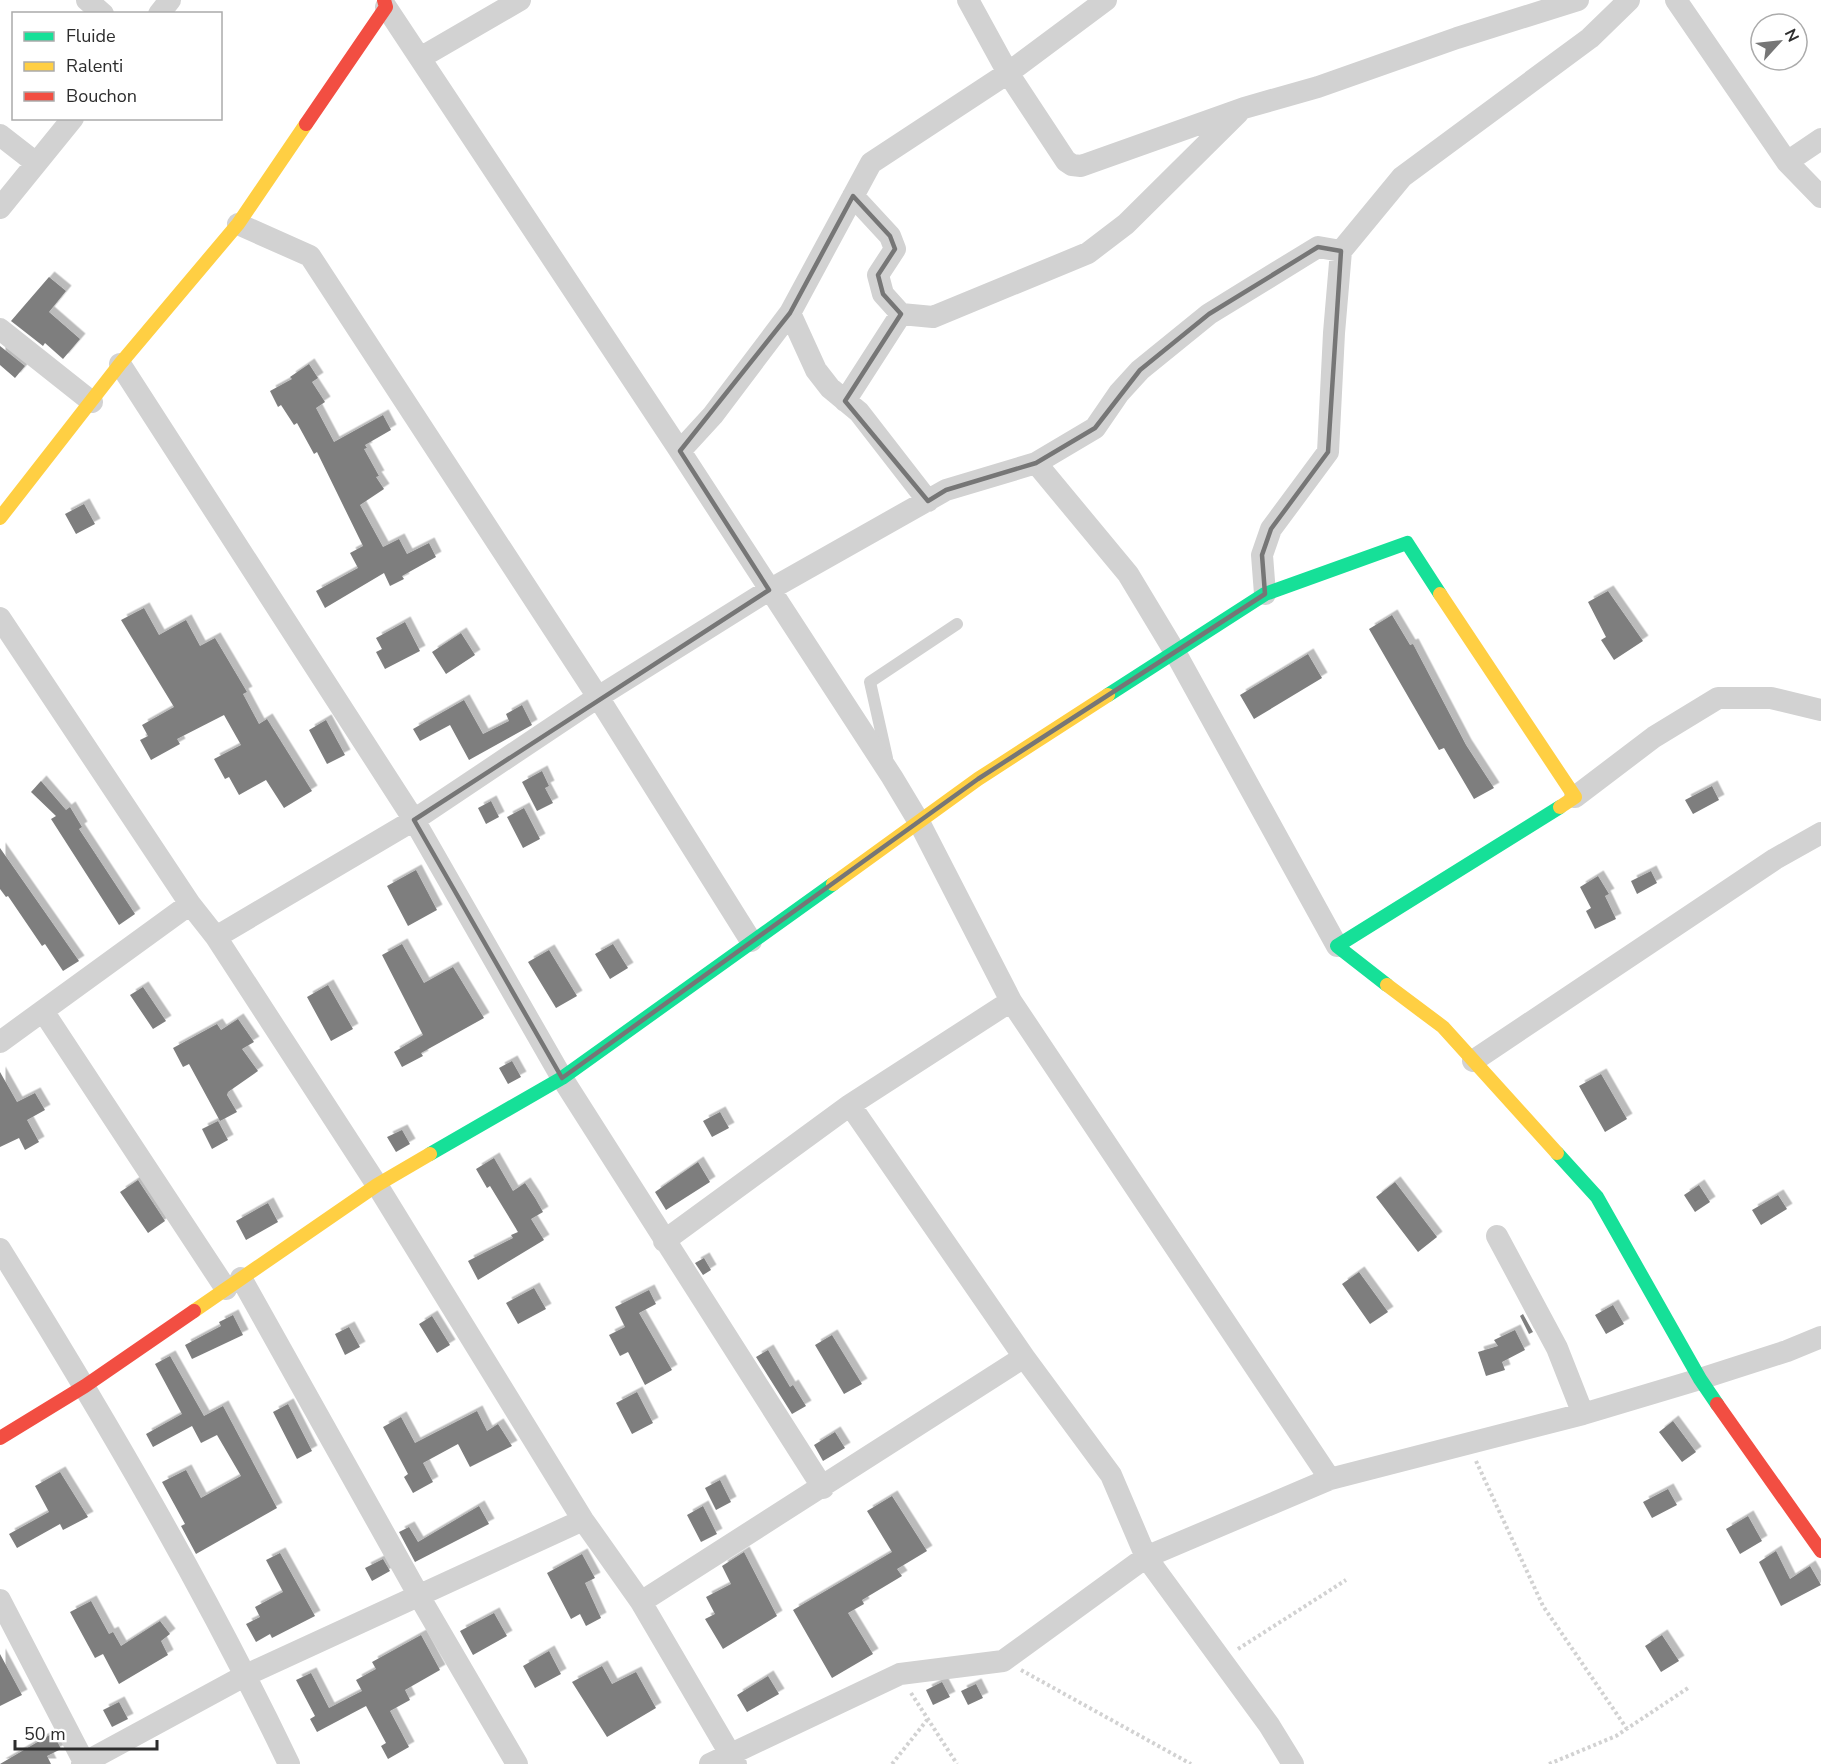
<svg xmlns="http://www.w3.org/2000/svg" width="1821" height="1764" font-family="'Nunito Sans',sans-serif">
	<defs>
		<filter id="shadow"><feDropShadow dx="5.5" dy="-5.5" stdDeviation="0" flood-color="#0004"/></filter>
	</defs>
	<rect width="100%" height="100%" fill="#fff"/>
	<path fill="#7e7e7e" filter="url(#shadow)" d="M49 277 66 291 49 312 80 339 63 359 45 343 43 346 11 321Z
		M0 346 25 366 15 378 0 365Z
		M309 364 318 378 312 382 325 402 316 408 334 442 383 415 391 430 365 445 367 448 364 449 379 476 376 477 384 489 360 505 383 547 399 539 407 554 429 543 436 557 402 576 404 579 390 586 384 573 325 608 316 591 358 568 350 553 363 546 317 452 314 454 297 423 294 425 281 405 278 407 270 391 292 379 290 377Z
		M84 504 95 524 76 534 65 514Z
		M1608 591 1643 641 1614 660 1601 640 1606 637 1588 602Z
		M144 608 159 635 186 620 200 646 215 638 247 692 243 694 259 724 267 719 312 791 284 808 266 780 239 795 229 777 225 779 214 759 241 745 224 715 177 739 180 744 151 760 140 740 148 736 142 725 174 707 121 620Z
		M1392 615 1410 645 1413 644 1466 745 1494 788 1474 799 1444 748 1439 750 1369 629Z
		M405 622 420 651 385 669 376 652 382 649 376 638Z
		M461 633 475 655 446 674 432 652Z
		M1308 654 1322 678 1254 719 1240 695Z
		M464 700 483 734 509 721 506 714 522 705 532 725 469 760 450 725 420 741 413 729Z
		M326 720 345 755 327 764 309 730Z
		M542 771 549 786 545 788 553 803 537 811 522 782Z
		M41 781 66 810 70 807 82 827 79 829 135 914 119 925 51 819 56 816 31 792Z
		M1712 786 1719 800 1693 814 1685 800Z
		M491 801 499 817 486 824 478 808Z
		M524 808 540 839 523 848 507 817Z
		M0 848 79 961 63 971 45 944 42 946 8 896 6 897 0 889Z
		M416 870 437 910 408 926 387 886Z
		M1651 871 1657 883 1637 894 1631 881Z
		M1598 876 1609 894 1605 896 1616 919 1595 929 1586 911 1591 908 1580 887Z
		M402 944 424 983 453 967 484 1018 421 1053 423 1056 402 1067 394 1052 423 1035 382 955Z
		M613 944 628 968 610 979 595 954Z
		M549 950 577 996 556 1008 528 962Z
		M328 985 353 1029 331 1041 307 997Z
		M143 987 166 1021 153 1029 130 995Z
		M238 1019 254 1042 242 1049 258 1071 228 1092 227 1095 237 1112 220 1121 189 1064 183 1067 173 1048 217 1024 221 1030Z
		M512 1061 521 1077 508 1084 499 1068Z
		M0 1072 17 1102 35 1093 45 1110 27 1120 39 1142 25 1150 19 1138 0 1147Z
		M1601 1074 1627 1119 1605 1132 1579 1086Z
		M720 1112 729 1128 712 1137 703 1121Z
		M218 1121 228 1140 212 1149 202 1129Z
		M402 1130 410 1144 396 1152 387 1137Z
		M494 1158 513 1191 525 1183 535 1198 543 1212 531 1219 544 1240 478 1280 468 1261 513 1238 511 1235 518 1232 490 1186 487 1188 476 1169Z
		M698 1162 710 1182 666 1210 655 1192Z
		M138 1180 165 1221 148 1233 120 1192Z
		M1395 1182 1437 1237 1418 1252 1376 1197Z
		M1699 1185 1710 1202 1695 1212 1684 1195Z
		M1778 1195 1787 1209 1761 1225 1752 1210Z
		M268 1203 278 1222 246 1240 236 1221Z
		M704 1258 711 1270 703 1275 695 1263Z
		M1359 1272 1388 1312 1370 1324 1342 1284Z
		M534 1288 546 1309 518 1324 506 1303Z
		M649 1290 656 1304 639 1313 672 1370 645 1385 628 1352 620 1356 609 1335 625 1327 615 1307Z
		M1613 1305 1624 1324 1606 1334 1595 1315Z
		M1523 1314 1533 1332 1529 1334 1520 1316Z
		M233 1315 243 1335 192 1359 185 1345 221 1326 219 1322Z
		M432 1316 450 1345 437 1353 419 1324Z
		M349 1327 360 1347 345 1355 335 1334Z
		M1515 1330 1525 1350 1502 1362 1505 1370 1486 1376 1478 1352 1498 1346 1494 1340Z
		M832 1335 862 1384 844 1394 815 1345Z
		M768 1350 790 1387 793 1385 806 1406 792 1414 756 1357Z
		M170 1356 204 1416 223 1406 277 1508 196 1554 181 1526 185 1524 162 1482 186 1470 201 1498 241 1476 217 1435 201 1443 192 1426 153 1447 146 1434 182 1414 155 1364Z
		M637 1392 653 1423 632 1434 616 1403Z
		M288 1404 312 1451 297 1459 273 1412Z
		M477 1411 487 1431 498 1424 512 1446 470 1467 458 1444 423 1463 433 1482 413 1493 404 1477 408 1474 383 1427 401 1417 415 1443Z
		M1673 1421 1696 1452 1682 1462 1659 1432Z
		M835 1432 845 1448 823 1461 814 1445Z
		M60 1472 88 1517 63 1530 60 1524 17 1548 9 1534 49 1512 35 1486Z
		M720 1480 731 1502 716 1510 705 1488Z
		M1668 1489 1677 1505 1652 1518 1643 1502Z
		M892 1496 927 1551 897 1569 902 1576 862 1600 864 1604 848 1613 873 1654 832 1678 793 1610 892 1552 867 1511Z
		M479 1506 489 1524 415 1562 399 1532 409 1527 418 1542Z
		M703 1506 717 1534 701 1542 687 1515Z
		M1748 1516 1762 1541 1740 1554 1726 1529Z
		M1776 1551 1790 1579 1810 1566 1821 1585 1781 1606 1759 1562Z
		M744 1552 777 1616 723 1649 705 1619 715 1614 706 1597 731 1584 722 1566Z
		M280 1553 315 1616 272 1638 270 1634 256 1642 246 1624 260 1617 255 1607 283 1592 266 1560Z
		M582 1554 595 1578 585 1583 601 1618 586 1626 580 1614 571 1619 547 1573Z
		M383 1559 390 1571 372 1581 365 1568Z
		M91 1601 109 1634 113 1632 121 1646 160 1621 170 1634 161 1641 168 1655 119 1684 103 1654 95 1658 70 1612Z
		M494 1613 507 1636 473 1655 460 1631Z
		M421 1635 440 1670 405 1690 410 1700 390 1711 409 1747 388 1759 381 1746 386 1743 366 1706 317 1732 310 1719 315 1716 296 1680 311 1673 329 1708 362 1691 356 1680 376 1669 372 1662Z
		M1662 1635 1679 1661 1661 1672 1645 1646Z
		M549 1651 561 1674 535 1688 523 1666Z
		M0 1654 22 1695 0 1706Z
		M602 1666 612 1684 636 1672 656 1708 607 1737 572 1682Z
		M768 1676 779 1694 747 1712 737 1695Z
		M942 1682 950 1697 933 1705 926 1690Z
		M976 1684 983 1698 968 1705 961 1691Z
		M119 1702 128 1719 112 1727 103 1710Z
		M53 1733 61 1749 47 1756 51 1764H0Z"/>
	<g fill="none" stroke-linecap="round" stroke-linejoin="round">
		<path stroke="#d2d2d2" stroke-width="4" stroke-dasharray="3 3" stroke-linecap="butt" d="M1476 1461 1543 1606 1627 1729
			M1238 1649 1346 1580
			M1021 1670 1191 1764
			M911 1693 957 1764
			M892 1764 927 1720
			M1549 1764 1616 1736 1688 1688"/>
		<path stroke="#d2d2d2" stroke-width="12" d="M887 758 870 682 957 624"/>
		<path stroke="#d2d2d2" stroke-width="22" d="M87 0 103 14
			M968 0 1008 73 1066 161 1072 165 1081 166 1244 108 1318 87 1457 38 1578 0
			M1676 0 1787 162 1821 197
			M386 7 680 451 892 777 919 822 1011 1001 1330 1479
			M159 14 170 0
			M420 58 520 0
			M0 135 36 163
			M1787 162 1821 139
			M853 196 890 236 895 249 878 275 883 294 901 314 933 317 1088 253 1126 224 1238 113
			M0 208 73 118
			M238 224 310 256 598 697 751 941
			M790 313 816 370 830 388 859 412 928 501
			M0 329 92 402
			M120 364 414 820 562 1078 823 1488
			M845 401 901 314
			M680 451 713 415 790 313 871 163 1008 73 1106 0
			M1036 463 1128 574 1175 652 1337 946
			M1265 594 1262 555 1271 529 1328 452 1334 333 1341 251 1402 177 1590 38 1629 0
			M0 618 190 904 216 937 377 1185 583 1520 641 1602 736 1764
			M1575 797 1654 737 1718 698H1771L1821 710
			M216 937 414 820 598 697 769 590 946 490 1036 463 1095 428 1119 393 1140 370 1209 314 1318 247 1341 251
			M43 1011 226 1289
			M0 1042 190 904
			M1473 1061 1775 859 1821 833
			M850 1105 1024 1357 1111 1475 1146 1557 1269 1725 1293 1764
			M1497 1236 1557 1348 1583 1414
			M664 1241 850 1105 1011 1001
			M0 1249C104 1416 204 1587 289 1764
			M241 1278 419 1596 517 1764
			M0 1600 85 1764
			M641 1602 1024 1357
			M82 1764 246 1675 583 1520
			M710 1764 900 1674 1003 1661 1146 1557 1330 1479 1583 1414 1700 1379 1787 1351 1821 1337"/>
		<path stroke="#16e098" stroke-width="14" d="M1108 695 1265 594 1407 543 1440 594
			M1387 985 1337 946 1560 807
			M1557 1153 1597 1197 1700 1379 1717 1404
			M430 1154 562 1078 833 884"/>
		<path stroke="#ffcf43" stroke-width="14" d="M0 518 120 364 238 224 306 124
			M1440 594 1575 797 1560 807
			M833 884 978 779 1108 695
			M1387 985 1443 1027 1557 1153
			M194 1311 377 1185 430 1154"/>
		<path stroke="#f24e42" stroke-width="14" d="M306 124 386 7 384 0
			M1717 1404 1821 1551
			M0 1438 85 1386 194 1311"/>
	</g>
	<path fill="none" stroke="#767676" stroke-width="4.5" stroke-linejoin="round" d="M853 196 890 236 895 249 878 275 883 294 901 314 845 401 928 501 946 490 1036 463 1095 428 1140 370 1209 314 1318 247 1341 251 1328 452 1271 529 1262 555 1265 594 978 779 562 1078 414 820 769 590 680 451 790 313Z"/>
	<rect x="12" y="12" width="210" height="108" fill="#ffffff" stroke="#ababab" stroke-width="1.5"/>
	<rect x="24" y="32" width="30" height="9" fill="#16e098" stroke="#ababab" stroke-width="1.5"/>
	<text x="66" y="42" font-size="18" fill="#2d2d2d">Fluide</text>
	<rect x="24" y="62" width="30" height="9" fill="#ffcf43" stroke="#ababab" stroke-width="1.5"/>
	<text x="66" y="72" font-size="18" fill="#2d2d2d">Ralenti</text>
	<rect x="24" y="92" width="30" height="9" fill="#f24e42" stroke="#ababab" stroke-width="1.5"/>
	<text x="66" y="102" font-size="18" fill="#2d2d2d">Bouchon</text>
	<g transform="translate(1779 42) rotate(63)"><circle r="28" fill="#ffffff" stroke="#ababab" stroke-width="1.5"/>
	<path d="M0-4.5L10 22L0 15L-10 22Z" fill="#767676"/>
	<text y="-9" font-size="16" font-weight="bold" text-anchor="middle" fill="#2d2d2d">N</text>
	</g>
	<path d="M15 1740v9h142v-9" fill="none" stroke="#2d2d2d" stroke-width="3"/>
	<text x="24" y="1740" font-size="18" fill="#2d2d2d" stroke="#ffffff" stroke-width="4.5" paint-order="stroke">50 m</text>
</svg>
